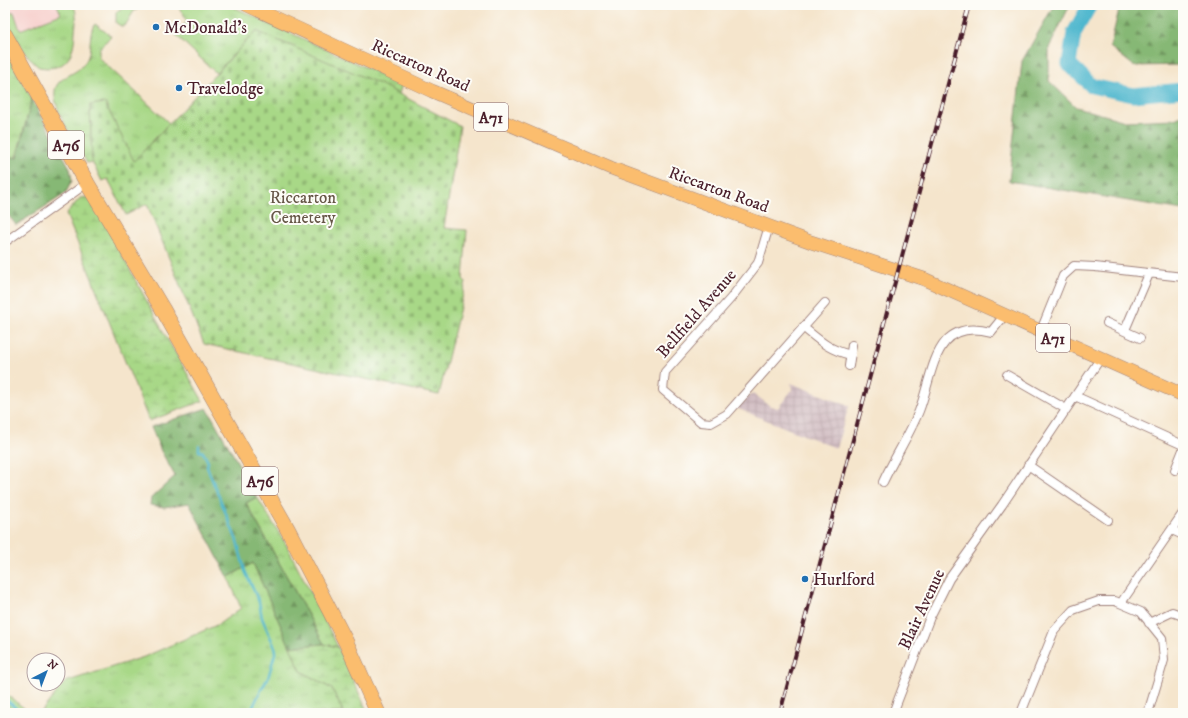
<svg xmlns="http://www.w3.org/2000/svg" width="1188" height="718" font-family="'IM FELL DW Pica',serif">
	<defs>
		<pattern id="industrial-grid" width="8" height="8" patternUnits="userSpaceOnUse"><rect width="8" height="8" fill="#d2bec3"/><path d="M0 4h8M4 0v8" fill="none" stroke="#b6a3a8"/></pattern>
		<pattern id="grass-tufts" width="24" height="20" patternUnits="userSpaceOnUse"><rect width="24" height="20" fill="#a8d887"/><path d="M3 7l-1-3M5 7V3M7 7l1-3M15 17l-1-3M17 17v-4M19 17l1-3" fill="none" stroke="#92b975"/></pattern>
		<pattern id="forest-firs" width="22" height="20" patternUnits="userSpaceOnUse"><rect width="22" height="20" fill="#86b874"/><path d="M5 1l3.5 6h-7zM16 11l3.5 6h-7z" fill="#70955f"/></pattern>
		<pattern id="wetland-marsh" width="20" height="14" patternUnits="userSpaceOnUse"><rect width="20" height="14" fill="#a8d887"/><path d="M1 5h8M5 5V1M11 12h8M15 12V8" fill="none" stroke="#92b975"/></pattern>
		<pattern id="cemetery-stones" width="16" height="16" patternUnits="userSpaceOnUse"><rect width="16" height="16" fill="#a8d887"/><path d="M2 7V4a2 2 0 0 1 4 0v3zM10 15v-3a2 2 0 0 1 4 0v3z" fill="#92b975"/></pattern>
	</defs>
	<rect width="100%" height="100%" fill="#fdfcf7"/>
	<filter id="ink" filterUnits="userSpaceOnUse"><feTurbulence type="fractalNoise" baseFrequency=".025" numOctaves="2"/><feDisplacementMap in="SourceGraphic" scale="8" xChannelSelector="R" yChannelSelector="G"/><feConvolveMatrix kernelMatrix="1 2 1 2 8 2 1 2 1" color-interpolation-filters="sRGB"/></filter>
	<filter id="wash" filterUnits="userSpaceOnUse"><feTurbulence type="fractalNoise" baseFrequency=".012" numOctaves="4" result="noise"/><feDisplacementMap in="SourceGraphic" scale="16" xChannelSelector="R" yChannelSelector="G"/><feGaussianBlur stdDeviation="0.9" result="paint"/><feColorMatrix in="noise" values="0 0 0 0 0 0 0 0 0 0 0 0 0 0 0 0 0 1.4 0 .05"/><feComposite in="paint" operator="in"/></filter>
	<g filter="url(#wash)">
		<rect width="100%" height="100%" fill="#f5e5cc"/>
		<path fill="#f7d0cd" d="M5 5H59L62 14 20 30 14 12 7 14Z"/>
		<path fill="url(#industrial-grid)" d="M791 383 849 406 836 448 736 408 753 393 770 406 778 408 792 390Z"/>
		<path fill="url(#grass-tufts)" stroke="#797c59" d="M57 5H72L75 9C77 16 76 24 75 31 74 55 67 72 39 67 27 59 5 24 5 10L7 14 14 12 20 30 61 14Z
			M126 5H145L134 11 125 26H121L116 23V12Z
			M175 5H229L402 84 399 94 256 31 216 73 176 35 187 21 183 13Z
			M95 24 111 36 99 49V58L169 123 134 162 105 103 90 105 92 162 87 163C78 146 46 102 57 85 64 74 80 74 87 59 92 49 88 32 95 24Z
			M5 49 32 99 16 158 5 156Z
			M257 497 287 546 338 647 324 644 246 503Z
			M253 563 301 671 332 689 344 713H40L65 682 144 657 219 624 241 608 228 577Z
			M5 693 30 713H5Z"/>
		<path fill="url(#forest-firs)" stroke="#686c50" d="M1054 5H1070L1049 48V81L1076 107 1125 121 1175 119 1183 115V210L1009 181 1022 61Z
			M1120 5H1183V65L1134 66 1110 47Z
			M32 99 70 168 72 181 65 194 16 225 5 211V156L17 158Z
			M207 408 257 497 246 503 324 644 290 647 253 563 228 577 189 503 164 507 150 505 151 498 175 476 161 451 151 427Z"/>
		<path fill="url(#wetland-marsh)" stroke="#797c59" d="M88 197 94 203 164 333 203 401 149 421 66 214 80 198Z
			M324 644 338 647 368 713H344L332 689 301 671 290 647Z"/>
		<path fill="url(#cemetery-stones)" stroke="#797c59" d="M256 31 380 84 460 126 444 228 467 230 463 279 466 282 439 395 204 344 147 204 126 215 108 179 102 181 92 162 90 105 105 103 134 161Z"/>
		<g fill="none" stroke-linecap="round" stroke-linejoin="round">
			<path stroke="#50b7ce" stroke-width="2.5" d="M199 446V451L203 452 208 462 207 467 237 541 245 571 259 602 262 618 276 650 268 678 261 690 250 713
				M5 699 22 713"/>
			<path stroke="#50b7ce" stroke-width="15" d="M1090 5 1074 33 1069 64 1092 86 1133 95 1183 90"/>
		</g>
	</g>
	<g filter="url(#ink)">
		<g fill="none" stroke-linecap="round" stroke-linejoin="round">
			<g stroke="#a0827c" stroke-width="10">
				<path id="street" d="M769 226 758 263 731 298 665 372 663 390 701 422 711 423 727 414 825 303
					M5 242 87 183
					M1107 323 1140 338
					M803 327C820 341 829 350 851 355
					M1125 330 1149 274
					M1040 333 1063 276 1074 266 1095 267 1183 277
					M849 366 852 345
					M1007 375 1066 409
					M1075 396 1183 445
					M1028 465 1108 520
					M1175 470 1183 450
					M883 482C894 458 909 436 919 411 934 373 933 317 991 332L1004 316
					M1172 530 1183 535
					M1121 603 1183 513
					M1149 623 1172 612 1183 616
					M893 713 930 617 949 579 1002 505 1100 359
					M1021 713 1054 631 1073 610 1099 601H1115L1141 612 1162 638 1164 660 1148 713"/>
			</g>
			<g stroke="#a0827c" stroke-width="14">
				<path id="primary" d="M247 5 432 91 611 168 811 242 924 279 1183 395"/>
			</g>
			<g stroke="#a0827c" stroke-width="16">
				<path id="highway" d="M5 35 87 183 162 308 287 528 346 642 378 713"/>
			</g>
			<use href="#street" stroke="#fff" stroke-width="8"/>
			<use href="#primary" stroke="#fbbd6e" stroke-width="13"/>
			<use href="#highway" stroke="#fbbd6e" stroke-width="15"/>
			<g stroke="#4a1f2b" stroke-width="4">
				<path id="rail" d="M780 713 969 5"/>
			</g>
			<use href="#rail" stroke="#fdfcf7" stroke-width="2.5" stroke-dasharray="8" stroke-linecap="butt"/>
		</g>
	</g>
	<g fill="#1f6fb2" stroke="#fdfcf7" stroke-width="1.5">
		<circle cx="156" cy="27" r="4"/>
		<circle cx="179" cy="88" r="4"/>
		<circle cx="805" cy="579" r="4"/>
	</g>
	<g text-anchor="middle" stroke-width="4" stroke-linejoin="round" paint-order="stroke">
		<g fill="#fdfcf7" stroke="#806168" stroke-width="1">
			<rect x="474" y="103" width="34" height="28" rx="3"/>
			<rect x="48" y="131" width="36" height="28" rx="3"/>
			<rect x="1036" y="324" width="34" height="28" rx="3"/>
			<rect x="242" y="467" width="36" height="28" rx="3"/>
		</g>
		<g font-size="16" font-weight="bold" fill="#4a1f2b">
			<text x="491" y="123">A71</text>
			<text x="66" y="151">A76</text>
			<text x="1053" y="344">A71</text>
			<text x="260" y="487">A76</text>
		</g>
		<g font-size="17" fill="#4a1f2b" stroke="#fdfcf7" text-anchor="start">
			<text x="164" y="33">McDonald's</text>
			<text x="187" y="94">Travelodge</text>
			<text x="813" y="585">Hurlford</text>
		</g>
		<g font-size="17" fill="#4a1f2b" stroke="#fdfcf7">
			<text transform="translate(421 65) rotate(24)" y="6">Riccarton Road</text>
			<text transform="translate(719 189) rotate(20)" y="6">Riccarton Road</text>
			<text transform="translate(696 313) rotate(-49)" y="6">Bellfield Avenue</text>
			<text transform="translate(921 609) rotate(-65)" y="6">Blair Avenue</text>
		</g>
		<g font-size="17" fill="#665647" stroke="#fdfcf7">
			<text x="303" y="203">Riccarton<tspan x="303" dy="20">Cemetery</tspan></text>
		</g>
	</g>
	<rect width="1188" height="718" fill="none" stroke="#fdfcf7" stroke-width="20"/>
	<g transform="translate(46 672) rotate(42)"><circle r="19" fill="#fdfcf7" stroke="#b5a4a5"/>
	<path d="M0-3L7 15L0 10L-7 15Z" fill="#1f6fb2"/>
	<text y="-6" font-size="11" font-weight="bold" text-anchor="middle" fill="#4a1f2b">N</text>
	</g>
</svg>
